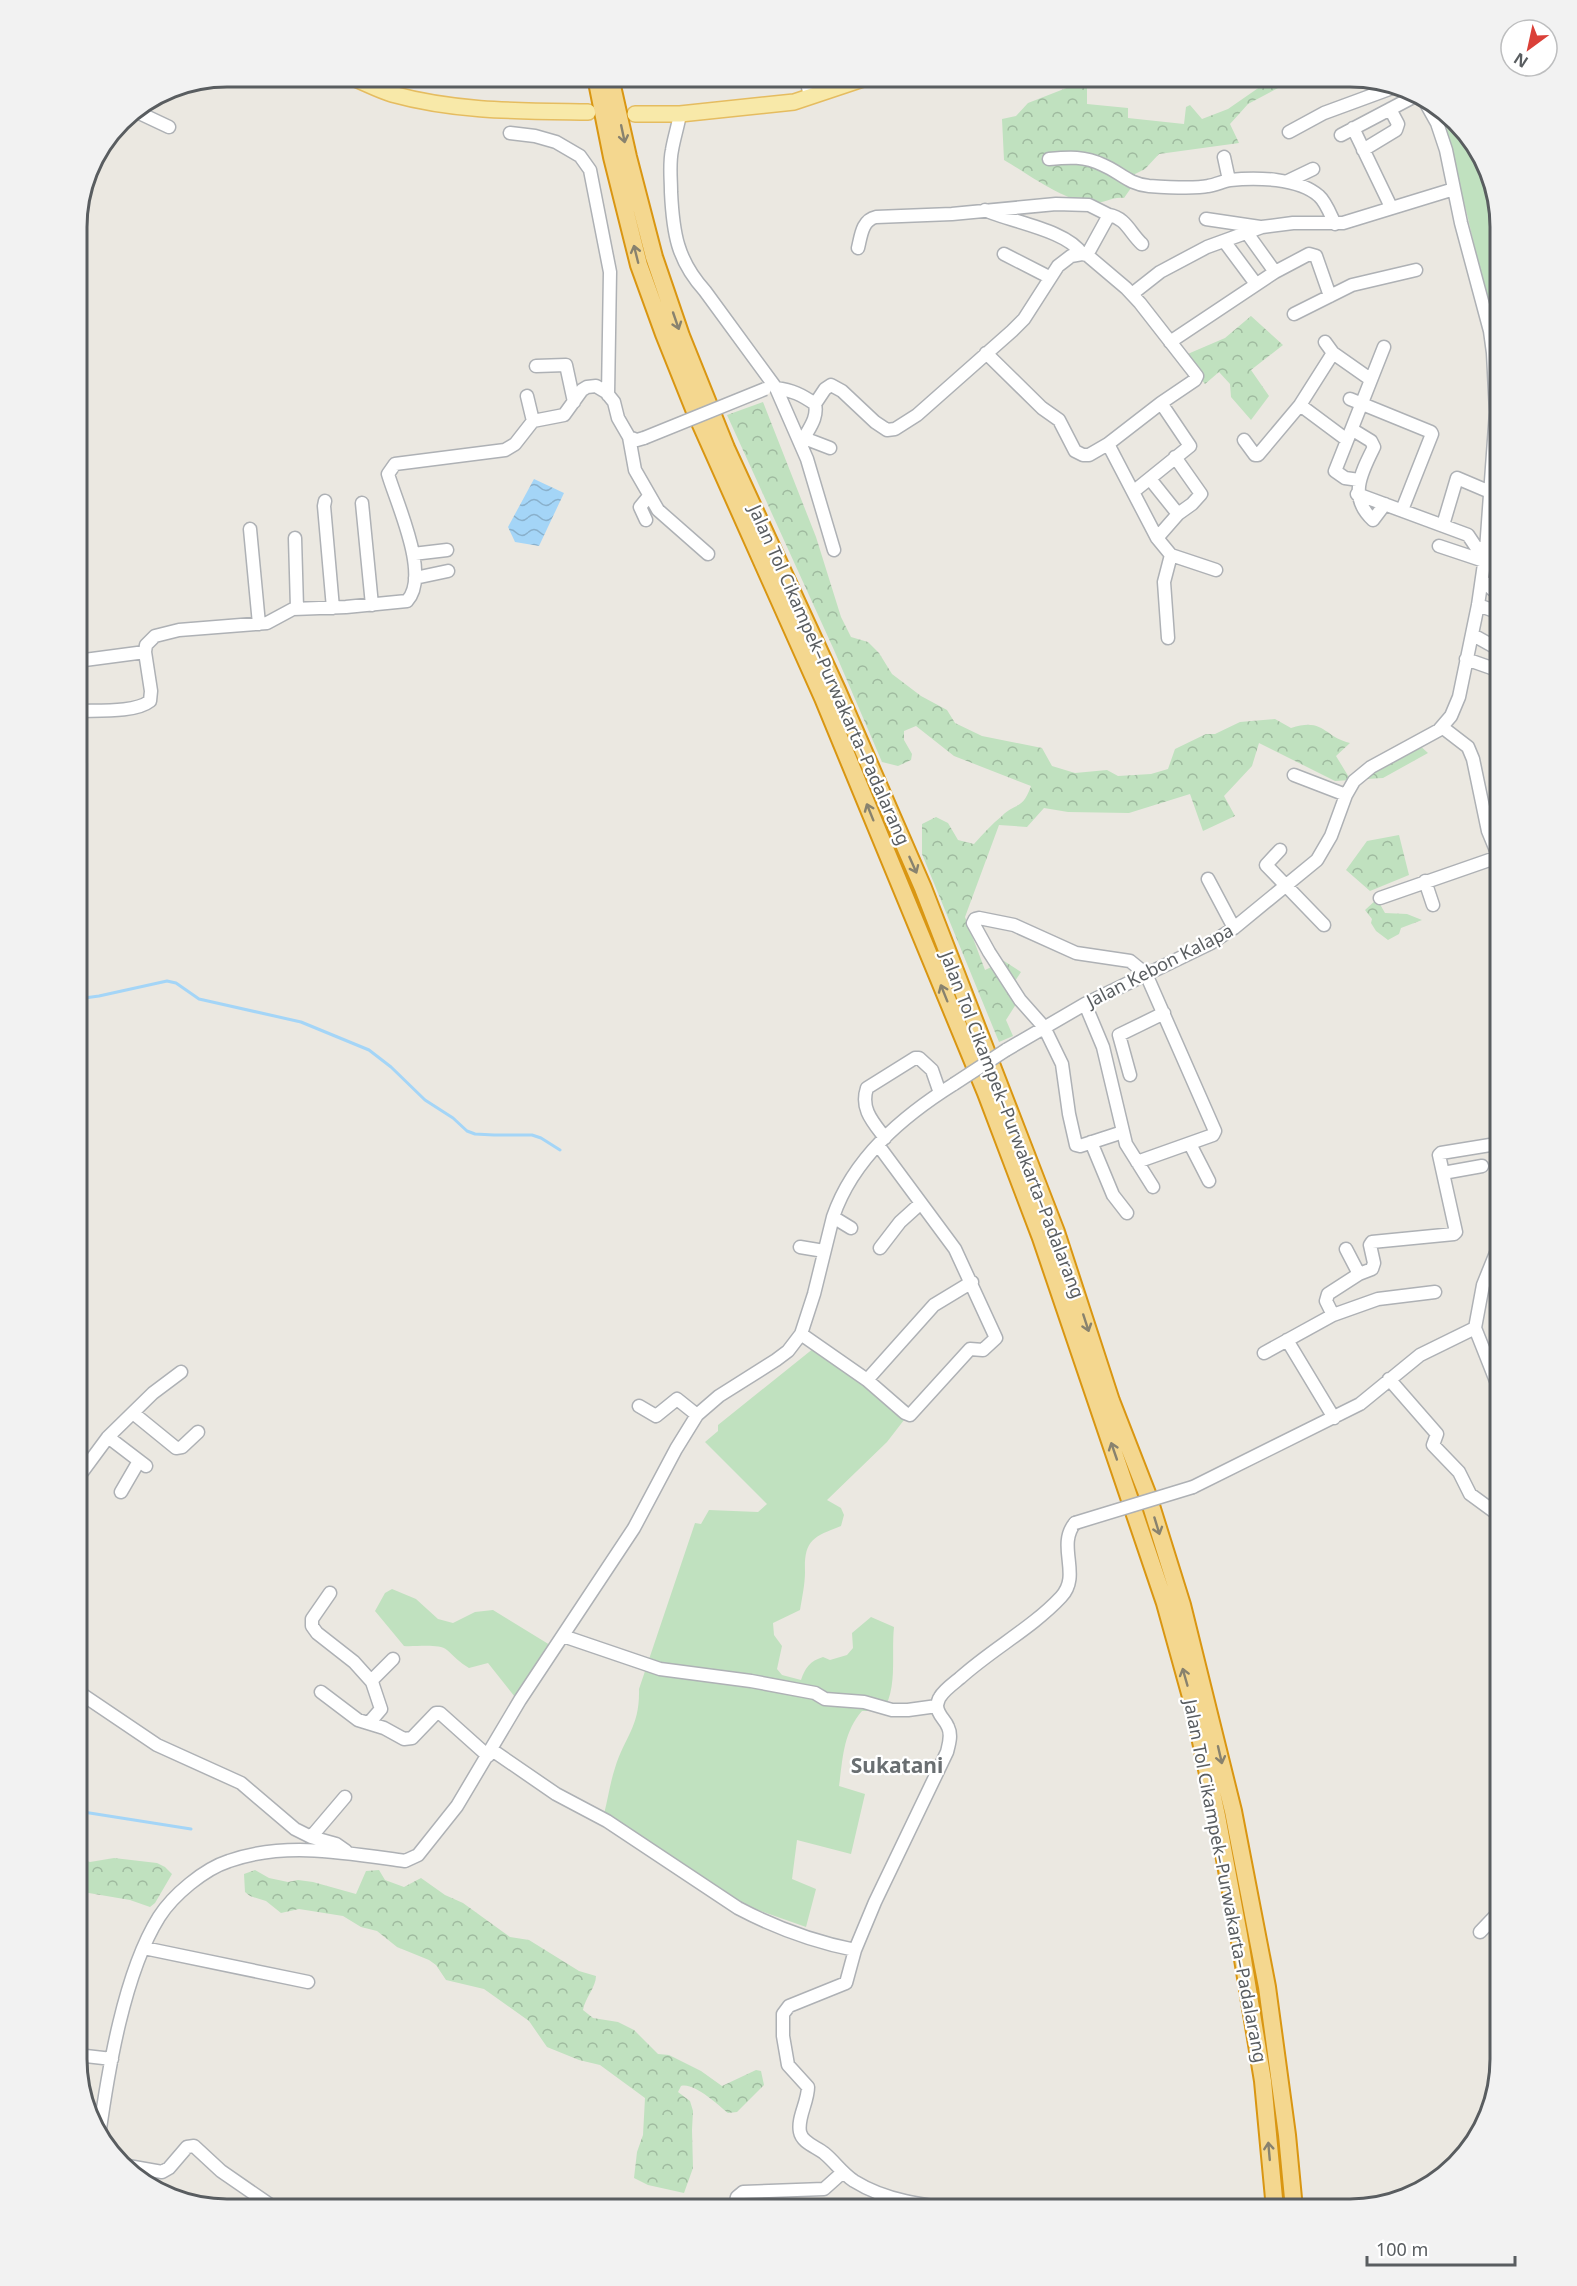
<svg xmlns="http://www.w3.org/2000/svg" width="1577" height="2286" font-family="'Noto Sans',sans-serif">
	<defs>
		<pattern id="forest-crowns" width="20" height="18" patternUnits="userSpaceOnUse" patternTransform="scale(1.5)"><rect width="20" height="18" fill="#c0e1bf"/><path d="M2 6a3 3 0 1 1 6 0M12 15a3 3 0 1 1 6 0" fill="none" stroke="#9fba9f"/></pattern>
		<pattern id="water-waves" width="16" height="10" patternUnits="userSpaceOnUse" patternTransform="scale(1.5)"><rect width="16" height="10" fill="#a4d5f7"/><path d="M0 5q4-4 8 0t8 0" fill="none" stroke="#89b0cb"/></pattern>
	</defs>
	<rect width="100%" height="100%" fill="#ebe8e1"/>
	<path fill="#c0e1bf" d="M1430 101 1433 102 1480 152 1500 227V301L1488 304 1466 210 1439 112Z
		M814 1348 872 1390 904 1420 887 1442 827 1500 841 1508 844 1515 841 1526C812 1537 804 1541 805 1572 805 1584 802 1598 800 1610L773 1623 774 1635 782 1646 777 1669 782 1675 801 1680C805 1668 810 1661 823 1657L830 1660 847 1655 853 1648 852 1633 871 1617 894 1627C891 1655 898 1687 883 1711H862C843 1733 843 1758 839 1786L865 1794 851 1854 797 1840 792 1879 816 1889 806 1927 746 1906 679 1865 604 1814C608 1799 610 1783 615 1768 625 1736 640 1727 639 1689L695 1523 701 1524 709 1510 758 1512 767 1504 705 1442 718 1431V1425Z
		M392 1589 416 1599 438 1619 453 1623 475 1612 493 1610 550 1645 515 1697 488 1663 469 1668C459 1662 455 1657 447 1650 439 1643 415 1647 404 1646L375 1611 385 1593Z"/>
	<path fill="url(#forest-crowns)" d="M1274 77H1299L1248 104 1230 124 1239 143 1159 154 1145 169 1135 174 1131 188 1124 198C1113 196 1103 204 1092 203 1065 202 1028 174 1004 160L1002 119 1016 116 1028 103 1087 80V104L1128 108V118L1184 124 1186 107 1190 105 1202 119 1228 109Z
		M1251 316 1283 345 1251 370 1269 396 1251 420 1231 397 1230 384 1219 372 1205 384 1183 356 1225 338Z
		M763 402 816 537 841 617 851 637 868 642 879 653 892 674 921 696 947 710 955 723 982 736 1042 748 1052 766 1075 773 1107 770 1118 776 1151 774 1168 769 1175 749 1206 734H1215L1240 722 1275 719 1291 728C1324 717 1324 737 1350 743L1336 756 1350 779 1417 743 1428 753 1383 778 1335 781 1259 743 1252 766 1224 796 1235 816 1203 831 1190 794 1129 813 1068 812 1044 808 1027 827 999 825 965 917 985 970 1004 961 1021 972 1009 990 1018 1001 1006 1020 1013 1036 999 1042 922 854V824L936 817 948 823 958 840 974 844C983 834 992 824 1002 816 1016 802 1022 811 1031 786L954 756 916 726 904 731V740L912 754 911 760 898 766 882 762 834 650 727 415Z
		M1399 835 1409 875 1370 891 1346 870 1367 841Z
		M1377 899 1385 913 1407 914 1422 920 1401 928 1399 934 1388 940 1376 931 1371 923 1372 919 1365 910Z
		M77 1857 90 1862 114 1858 157 1863 165 1867 172 1874 155 1903 150 1907 130 1900 77 1891Z
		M255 1870 269 1878 288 1882 298 1880 313 1882 356 1894 366 1871 379 1870 385 1880 404 1887 421 1878 445 1895 463 1903 510 1937 529 1940 579 1971 596 1976C596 1987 585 1998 583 2010L593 2018 618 2022 634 2030 658 2054 669 2055 701 2071 722 2086 756 2070 761 2071 764 2085 737 2112 728 2113C718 2105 694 2082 681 2086L678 2092 690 2101 693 2111 692 2130 693 2168 684 2193 648 2185 634 2178 637 2152 643 2135 645 2098 600 2065 579 2060 547 2047 529 2021 484 1989 446 1980 436 1965 429 1960 397 1947 377 1931 361 1927 343 1916 299 1909 281 1913 266 1901 250 1896 245 1892 244 1874Z"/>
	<path fill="url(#water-waves)" d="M534 479 564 493 539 546 515 542 508 527Z"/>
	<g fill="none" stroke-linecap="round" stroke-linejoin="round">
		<path stroke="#a4d5f7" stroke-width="3" d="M77 999 99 996 167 981 176 983 199 999 301 1022 369 1050 391 1067 425 1100 453 1118 467 1131 475 1134 494 1135H532L541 1138 560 1150
			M77 1811 191 1829"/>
		<g stroke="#aeb1b5" stroke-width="15">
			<path id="minor" d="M806 77 810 97
				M135 111 169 127
				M680 114C678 126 674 138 672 150 669 164 671 178 671 192 673 233 677 260 705 291L776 388 807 459 834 550
				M1353 128 1391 207
				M1289 132 1324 113 1392 88
				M510 133 535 136 556 142 580 156 590 170 610 272 608 395
				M1341 135 1415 96
				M1363 150 1396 130 1398 124 1390 109
				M1224 157 1229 180
				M1049 159C1069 157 1085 156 1103 165 1120 172 1128 184 1149 186 1164 187 1194 189 1208 186 1216 185 1223 181 1230 180 1256 177 1299 178 1319 196 1326 202 1331 216 1335 224
				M1288 181 1313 169
				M985 210C1011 222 1067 230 1082 254L1087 255 1126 288 1140 303 1197 376 1195 380 1161 403 1108 444 1089 455H1083L1075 451 1059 420 1042 408 986 353
				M1109 215C1126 218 1130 233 1142 244
				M1206 219 1260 227
				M1247 233 1275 272
				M1224 241 1256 284
				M858 248C861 236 862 220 876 217L952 214 1056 204 1089 205 1109 215 1087 255
				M1004 254 1049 277
				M1132 294 1160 272 1207 247 1262 227 1293 223H1343L1454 189
				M1294 314 1352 285 1416 270
				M1170 342 1275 272 1309 254 1316 256 1330 296
				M1325 342 1333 353 1370 379
				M536 366 566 365 574 402
				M776 388C792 390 802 395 815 404
				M527 396 533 421
				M1350 399 1431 432 1432 434 1402 510
				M1300 405 1347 440
				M1353 430 1371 441 1374 447C1361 473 1348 497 1373 520L1385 504
				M629 437 635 470 658 510 708 554
				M804 438 830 448
				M799 440 804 438C810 427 818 417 815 404L825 389 831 385 842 391 875 422 887 430 895 429 917 415 1012 331 1024 319 1058 266 1071 256 1082 254
				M1244 440 1255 455H1258L1300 405 1333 353
				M1108 444 1157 538 1171 555 1216 570
				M1150 479 1178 514
				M1359 480 1345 478 1335 471 1384 347
				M1133 492 1190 446 1161 403
				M1357 494 1468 535 1476 547 1500 552
				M325 501 324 506 333 608
				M362 503 372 605
				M646 520 640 507 649 496
				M1443 525 1457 478 1490 492
				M250 529 259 624
				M295 538 297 608
				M1157 538 1178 514 1192 504 1201 494 1175 457
				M1439 546 1484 561
				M413 554 447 550
				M415 578 448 571
				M1482 580 1493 590 1500 593
				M1478 605 1500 613
				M1473 635 1500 650
				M1168 638 1164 582 1171 555
				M1466 659 1500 671
				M77 661 145 652
				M77 711C96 710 135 713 150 701L151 691 145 652 146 645 155 636 179 630 267 623 293 609 346 607 407 601C431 576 396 502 388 474L395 464 505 450 515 444 533 421 564 415 582 390 587 387 596 386 606 392 614 402 618 418 629 437 637 440 644 438
				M1442 727 1468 747 1473 759 1488 831 1500 860
				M1294 775 1346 795
				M1280 850 1266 865 1324 925
				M1208 879 1234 928
				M1425 881 1433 905
				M1380 898 1498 857
				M1085 1004 1103 1047 1126 1144 1153 1187
				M1006 1050 1085 1004 1211 943 1234 928 1317 860 1331 836 1346 795 1354 781 1371 767 1439 730 1451 716 1459 697 1478 605 1486 550 1496 412 1493 353 1490 331 1461 223 1446 150 1437 123 1423 98
				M1130 1075 1119 1035 1164 1013
				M1123 1132 1080 1146 1076 1145 1069 1114 1062 1064 1044 1027 1020 1000 989 952 973 923 975 919 979 918 1014 925 1076 953 1130 961 1146 974 1215 1131 1213 1135 1137 1162
				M885 1138C873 1122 860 1109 867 1088L915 1058H919L932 1070 940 1093
				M1091 1142 1113 1195 1127 1213
				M1190 1144 1209 1181
				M1443 1173 1482 1166
				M833 1217 851 1228
				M800 1247 824 1251
				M880 1248 900 1222 921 1203
				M1346 1249 1359 1274
				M1333 1315 1326 1301 1328 1294 1359 1274 1372 1269 1374 1263 1370 1245 1372 1242 1454 1234 1456 1232 1439 1155 1441 1153 1490 1145 1500 1146
				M801 1334 867 1380 905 1413 910 1415 970 1349 983 1350 996 1338 955 1249 878 1145
				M1287 1340 1334 1418
				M1264 1353 1333 1315 1378 1299 1435 1292
				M1389 1379 1437 1434 1433 1445 1459 1472 1470 1494 1500 1516
				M867 1380 934 1305 972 1282
				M1500 1391 1475 1328 1483 1285 1500 1243
				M639 1406 656 1416 677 1399 697 1415
				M133 1413 176 1448 182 1447 198 1432
				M108 1437 146 1466
				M77 1479 108 1437 153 1393 181 1372
				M1193 1487 1360 1404 1420 1355 1475 1328
				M121 1492 139 1461
				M330 1593 312 1619V1626L317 1633 354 1662 372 1682
				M563 1636 660 1669 751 1681 815 1693 825 1699 864 1702 892 1710H908L937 1706C937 1705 939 1697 940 1697 944 1690 954 1683 960 1678 992 1649 1032 1628 1061 1597 1082 1575 1056 1546 1075 1523
				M77 1691 157 1745 241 1783 295 1829 311 1837 336 1844 346 1851
				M321 1692 358 1720 384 1728 404 1739 412 1738 436 1713H440L488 1756
				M937 1706C938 1716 945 1719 948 1727 952 1735 949 1744 947 1752L875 1902 855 1950 846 1983 789 2006 783 2014V2036L788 2065 808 2087C808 2102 797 2118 800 2132 802 2143 817 2147 824 2153 835 2162 842 2173 854 2181 886 2201 923 2205 960 2209
				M369 1723 381 1709 372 1682 374 1678 393 1659
				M492 1750 556 1794 607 1821 738 1908C774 1927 815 1942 855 1950
				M311 1837 345 1797
				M1480 1932 1500 1911
				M144 1948 308 1982
				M77 2055 112 2059
				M99 2136C108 2071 124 1973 159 1917 173 1895 204 1869 229 1861 285 1841 347 1853 405 1861L418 1855 457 1806 520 1700 634 1528 676 1449 697 1415 719 1396 776 1360 788 1351 801 1334 814 1294 833 1217C853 1158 903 1116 954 1084
				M128 2166 162 2172 169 2168 187 2147 194 2146 221 2171 276 2209
				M734 2209 737 2197 743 2192 824 2189 843 2172"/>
		</g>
		<g stroke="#e5bc60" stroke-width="18">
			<path id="major" d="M350 77C364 82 378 90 392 94 457 112 522 111 588 112
				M635 114H680L794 102 869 77"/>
		</g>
		<g stroke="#d99612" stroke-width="20">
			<path id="highway" d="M596 77 612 157 639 265 664 334 694 409 823 698 986 1093 1041 1238 1165 1603 1193 1704 1217 1816 1239 1935 1263 2081 1275 2209
				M610 77 628 157 654 257 681 336 726 448 837 690 923 888 1056 1232 1111 1401 1148 1496 1182 1605 1233 1811 1267 1987 1287 2135 1294 2209"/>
		</g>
		<use href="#minor" stroke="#fff" stroke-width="12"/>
		<use href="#major" stroke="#f8e9a9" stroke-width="15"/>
		<use href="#highway" stroke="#f4d78f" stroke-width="16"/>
		<g stroke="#aeb1b5" stroke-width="15" stroke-linecap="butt">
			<path id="minor-bridge" d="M644 438 765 389
				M954 1084 1006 1050
				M1075 1523 1193 1487"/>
		</g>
		<use href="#minor-bridge" stroke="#fff" stroke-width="12"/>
	</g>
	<defs><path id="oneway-shaft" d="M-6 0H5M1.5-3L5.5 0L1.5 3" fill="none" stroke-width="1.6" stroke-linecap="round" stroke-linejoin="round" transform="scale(1.5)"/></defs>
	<g stroke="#88826e">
		<use href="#oneway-shaft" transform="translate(623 134) rotate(78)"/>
		<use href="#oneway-shaft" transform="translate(636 254) rotate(-104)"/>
		<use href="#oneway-shaft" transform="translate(676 321) rotate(71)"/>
		<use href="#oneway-shaft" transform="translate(870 812) rotate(-112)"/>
		<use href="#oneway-shaft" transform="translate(913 865) rotate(66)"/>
		<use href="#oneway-shaft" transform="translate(944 993) rotate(-112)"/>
		<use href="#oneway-shaft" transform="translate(1086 1323) rotate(72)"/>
		<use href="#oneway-shaft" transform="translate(1114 1451) rotate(-109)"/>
		<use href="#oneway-shaft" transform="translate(1157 1526) rotate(73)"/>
		<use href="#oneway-shaft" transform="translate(1185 1677) rotate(-106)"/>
		<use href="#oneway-shaft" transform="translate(1220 1755) rotate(77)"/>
		<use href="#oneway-shaft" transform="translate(1269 2151) rotate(-95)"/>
	</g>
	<g text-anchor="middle" stroke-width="4.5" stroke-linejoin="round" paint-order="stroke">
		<g font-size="18" fill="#595d60" stroke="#fff">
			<text transform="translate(829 675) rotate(66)" y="6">Jalan Tol Cikampek–Purwakarta–Padalarang</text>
			<text transform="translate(1160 966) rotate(-27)" y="6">Jalan Kebon Kalapa</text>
			<text transform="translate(1012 1125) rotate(69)" y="6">Jalan Tol Cikampek–Purwakarta–Padalarang</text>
			<text transform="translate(1225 1881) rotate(79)" y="6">Jalan Tol Cikampek–Purwakarta–Padalarang</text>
		</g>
		<g font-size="21" font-weight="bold" fill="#6a6f72" stroke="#fff">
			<text x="897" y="1773">Sukatani</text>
		</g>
	</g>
	<path d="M0 0H1577V2286H0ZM227 87H1350A140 140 0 0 1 1490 227V2059A140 140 0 0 1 1350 2199H227A140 140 0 0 1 87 2059V227A140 140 0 0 1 227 87Z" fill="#f2f2f2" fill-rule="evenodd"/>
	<path fill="none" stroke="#595d60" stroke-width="3" d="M227 87H1350A140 140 0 0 1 1490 227V2059A140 140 0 0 1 1350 2199H227A140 140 0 0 1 87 2059V227A140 140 0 0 1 227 87Z"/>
	<g transform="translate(1529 48) rotate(213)"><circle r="28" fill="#ffffff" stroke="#bdbebf" stroke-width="1.5"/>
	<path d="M0-4.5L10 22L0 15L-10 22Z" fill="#da4038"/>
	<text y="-9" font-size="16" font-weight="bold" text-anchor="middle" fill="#595d60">N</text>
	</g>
	<path d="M1367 2256v9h148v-9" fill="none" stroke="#595d60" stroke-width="3"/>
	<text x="1376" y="2256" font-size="18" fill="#595d60" stroke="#ffffff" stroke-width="4.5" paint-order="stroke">100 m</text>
</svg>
